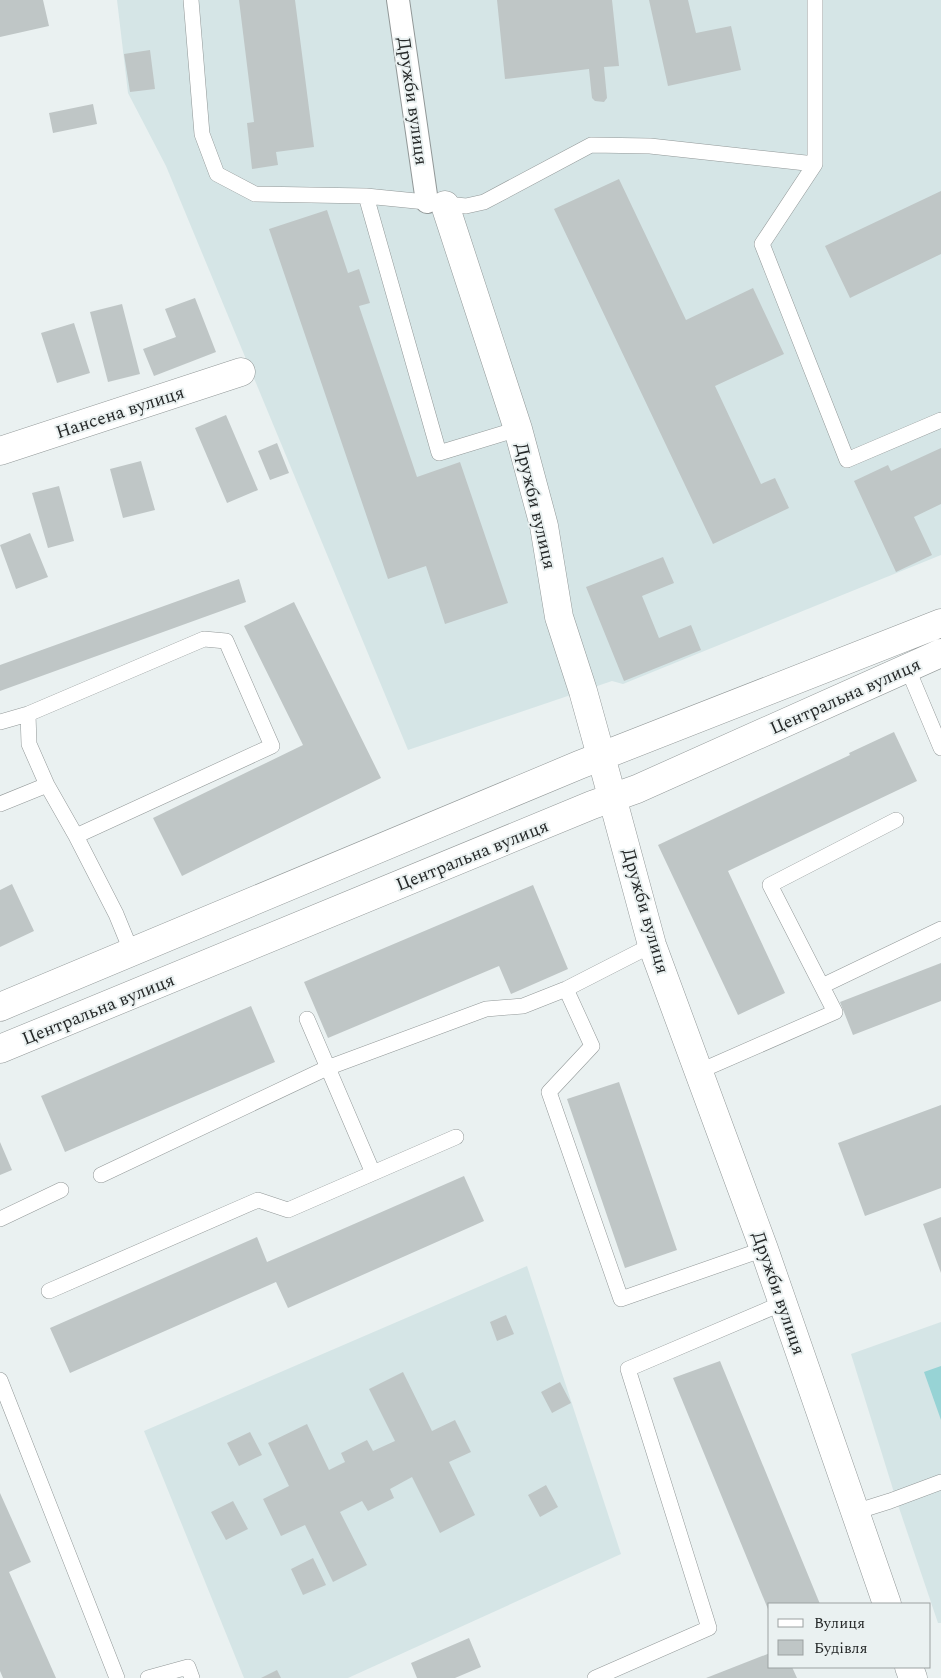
<svg xmlns="http://www.w3.org/2000/svg" width="941" height="1678" font-family="Spectral,serif">
	<rect width="100%" height="100%" fill="#eaf1f1"/>
	<path fill="#d5e5e6" d="M117 0H941V555L623 684 612 681 408 750 166 166 128 93Z
		M527 1266 621 1554 348 1678H244L144 1431Z
		M941 1322V1623H938L896 1499 851 1354Z"/>
	<path fill="#97d3d5" d="M941 1366V1420L924 1372Z"/>
	<path fill="#bfc6c6" d="M0 0H43L49 26 0 37Z
		M239 0H295L314 147 276 152 278 165 252 169 247 123 254 122Z
		M497 0H612L619 66 604 67 607 98 604 102 595 101 592 98 589 69 505 79Z
		M649 0H688L696 33 731 26 741 70 668 86Z
		M150 50 155 89 130 92 124 54Z
		M93 104 97 124 53 133 49 113Z
		M619 179 686 320 753 288 784 354 715 386 761 484 775 478 789 508 713 544 554 209Z
		M941 191V254L850 298 825 246Z
		M327 210 348 273 359 269 370 303 359 306 417 477 460 462 508 603 445 624 426 566 388 579 269 229Z
		M195 298 216 352 154 376 143 349 176 337 165 309Z
		M122 304 140 374 108 382 90 312Z
		M74 323 90 373 57 383 41 333Z
		M226 415 258 490 227 503 195 428Z
		M277 443 289 473 270 480 258 451Z
		M941 448V504L914 517 932 555 896 572 854 481 888 465 891 471Z
		M141 461 155 510 123 518 110 469Z
		M59 486 74 541 48 548 32 493Z
		M30 533 48 577 16 589 0 545Z
		M663 557 674 583 642 596 659 638 691 625 701 650 624 681 586 587Z
		M239 579 246 602 0 691V665Z
		M294 602 381 778 182 876 153 818 303 745 244 626Z
		M894 732 917 781 728 871 785 993 738 1015 658 845 850 755 849 753Z
		M12 884 34 931 0 947V890Z
		M533 885 568 969 511 994 499 966 328 1038 304 982Z
		M941 963V1001L853 1035 840 1002Z
		M251 1006 275 1062 65 1152 41 1096Z
		M619 1082 677 1250 625 1268 567 1099Z
		M941 1105V1188L865 1216 838 1143Z
		M0 1142 12 1170 0 1175Z
		M464 1176 484 1221 288 1308 276 1282 70 1373 50 1328 257 1237 267 1262Z
		M941 1217V1273L923 1224Z
		M506 1315 514 1334 497 1341 490 1322Z
		M720 1361 820 1604H770V1614L673 1378Z
		M403 1372 432 1431 455 1420 471 1452 449 1462 475 1515 440 1533 412 1477 390 1489 394 1498 368 1511 362 1501 340 1512 367 1565 333 1582 305 1525 281 1536 263 1499 289 1486 268 1443 307 1424 329 1470 345 1462 341 1453 367 1440 373 1451 395 1441 369 1389Z
		M560 1382 571 1403 552 1413 541 1392Z
		M250 1432 262 1455 239 1466 227 1443Z
		M546 1485 558 1507 540 1517 528 1495Z
		M0 1493 31 1562 9 1572 56 1678H3L0 1671Z
		M233 1501 248 1529 226 1540 211 1512Z
		M313 1558 326 1585 303 1595 291 1569Z
		M469 1638 481 1667 455 1678H417L411 1663Z
		M770 1653V1667H792L797 1678H706Z
		M277 1670 281 1678H261Z"/>
	<g fill="none" stroke-linecap="round" stroke-linejoin="round">
		<g stroke="#929898" stroke-width="16">
			<path id="service" d="M191 0 202 134 217 174 255 194 366 196 466 206 484 202 591 145 650 146 815 164
				M815 0V164L762 244 847 460 941 420
				M366 196 439 453 518 429
				M907 667 941 748
				M0 722 28 714
				M0 804 47 785
				M76 836 272 746 226 641 204 639 28 714 29 744 47 785 76 836 116 914 132 953
				M822 986 941 929
				M566 989 592 1046 549 1092 621 1299 764 1249
				M307 1019 373 1173
				M700 1071 835 1012 770 885 896 820
				M101 1175 327 1068 486 1009 523 1006 566 989 652 945
				M0 1219 61 1190
				M49 1291 258 1200 288 1210 456 1137
				M0 1380 117 1678
				M855 1512 890 1501 941 1482
				M148 1678 188 1667 192 1678
				M595 1678 709 1628 628 1369 783 1303"/>
		</g>
		<g stroke="#929898" stroke-width="24">
			<path id="pedestrian" d="M398 0 427 202"/>
		</g>
		<g stroke="#929898" stroke-width="29">
			<path id="minor" d="M445 205 518 429 544 526 559 617 583 691 601 756
				M0 451 241 372"/>
		</g>
		<g stroke="#929898" stroke-width="29">
			<path id="tertiary" d="M601 756 652 945 764 1249 887 1604
				M0 1007 579 765 941 623
				M0 1049 592 805 637 789 941 653
				M909 1667 913 1678"/>
		</g>
		<use href="#service" stroke="#fff" stroke-width="15"/>
		<use href="#pedestrian" stroke="#fff" stroke-width="22"/>
		<use href="#minor" stroke="#fff" stroke-width="28"/>
		<use href="#tertiary" stroke="#fff" stroke-width="28"/>
	</g>
	<g text-anchor="middle" stroke-width="4" stroke-linejoin="round" paint-order="stroke">
		<g font-size="18" fill="#252828" stroke="#eaf1f1">
			<text transform="translate(413 101) rotate(82)" y="6">Дружби вулиця</text>
			<text transform="translate(120 412) rotate(-18)" y="6">Нансена вулиця</text>
			<text transform="translate(536 506) rotate(77)" y="6">Дружби вулиця</text>
			<text transform="translate(845 696) rotate(-24)" y="6">Центральна вулиця</text>
			<text transform="translate(472 855) rotate(-22)" y="6">Центральна вулиця</text>
			<text transform="translate(646 911) rotate(74)" y="6">Дружби вулиця</text>
			<text transform="translate(98 1009) rotate(-22)" y="6">Центральна вулиця</text>
			<text transform="translate(779 1293) rotate(71)" y="6">Дружби вулиця</text>
		</g>
	</g>
	<rect x="768" y="1603" width="162" height="65" fill="#eaf1f1" stroke="#9ba1a1"/>
	<rect x="778" y="1619" width="25" height="8" fill="#ffffff" stroke="#9ba1a1"/>
	<text x="814" y="1628" font-size="15" fill="#252828">Вулиця</text>
	<rect x="778" y="1640" width="25" height="15" fill="#bfc6c6" stroke="#9ba1a1"/>
	<text x="814" y="1653" font-size="15" fill="#252828">Будівля</text>
</svg>
